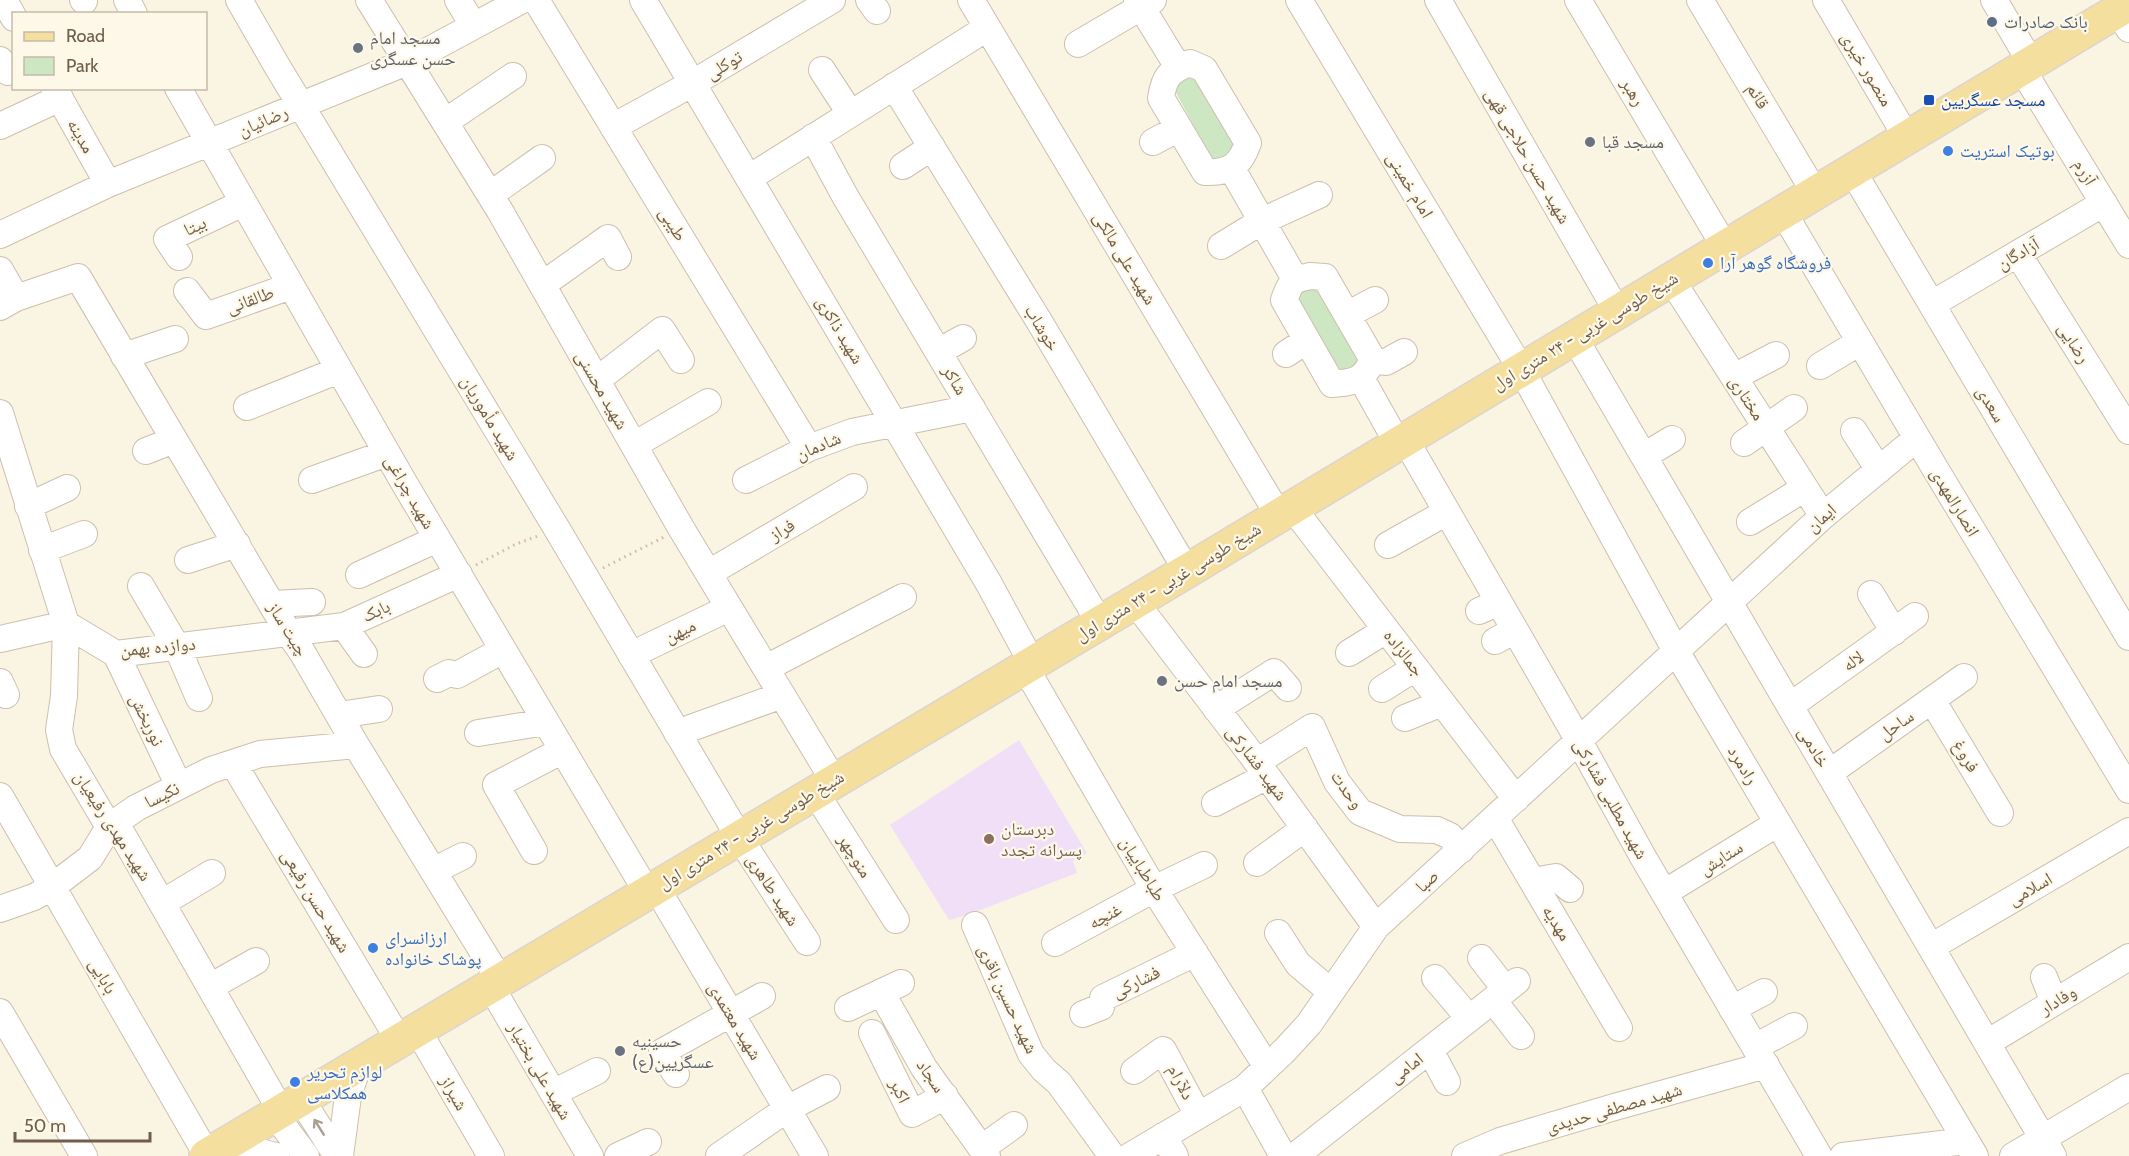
<svg xmlns="http://www.w3.org/2000/svg" width="2129" height="1156" font-family="Cabin,'Noto Naskh Arabic',sans-serif">
	<rect width="100%" height="100%" fill="#faf4e3"/>
	<path fill="#f1dff7" d="M1019 740 1087 853 1073 861 1077 873 970 914 949 920 890 825Z"/>
	<path fill="#cde7c2" d="M1195 71 1239 146 1215 166 1171 83Z
		M1321 283 1363 363 1339 374 1295 296 1300 287Z"/>
	<g fill="none" stroke-linecap="round" stroke-linejoin="round">
		<g stroke="#cdbfad" stroke-width="28">
			<path id="minor" d="M4 0 14 18
				M83 0 84 1
				M127 0 134 14
				M239 0 277 66 557 529 739 837 807 942
				M369 0 500 211 681 528 834 781
				M458 0 473 25
				M536 0 809 448
				M643 0 988 582 1032 663
				M869 0 877 11
				M971 0 1279 516
				M1137 0 1178 67
				M1299 0 1521 369 1676 651 1975 1156
				M1438 0 1617 311
				M1578 0 1725 247
				M1700 0 1815 193
				M1826 0 1907 138
				M1994 0 2031 63
				M2118 11 2129 29
				M1078 44 1153 0
				M0 60 8 72
				M1190 63 1204 69 1248 143C1240 166 1230 173 1205 172L1161 98C1164 77 1170 70 1190 63Z
				M2022 69 2129 245
				M822 70 850 113
				M894 86 1039 321 1187 571
				M54 88 108 184
				M178 88 403 481 647 892
				M445 122 513 76
				M0 126 60 98
				M613 127 693 83 832 0
				M813 137 845 196 1100 623
				M1153 142 1179 128
				M903 166 932 147
				M1232 169 1295 279
				M1852 170 2129 637
				M749 178 987 28
				M490 195 542 158
				M1783 212 1936 470 2129 790
				M0 235 108 184 407 62 522 0
				M1221 246 1262 221 1319 195
				M2018 254 2129 431
				M179 257 167 239 243 203
				M0 270 16 298
				M1310 276 1325 277 1373 360C1363 381 1355 382 1332 384L1284 300C1291 282 1291 280 1310 276Z
				M1671 279 1823 516
				M542 285 608 238 618 257
				M187 291 206 316 291 286
				M1932 304 2104 203
				M0 307 16 298 78 277 288 632 302 652 356 745 500 980
				M1347 315 1375 300
				M1574 337 2053 1156
				M938 352 963 338
				M1286 354 1307 340
				M124 356 175 339
				M1373 360 1386 362 1404 352
				M1820 366 1860 342
				M1734 377 1776 355
				M1361 378 1398 444
				M597 380 662 330 681 360
				M247 407 339 370
				M0 413 66 624 64 696 59 730 63 749 109 827 121 832 281 1111
				M1854 431 1879 470
				M1405 439 1579 741 1643 857 1819 1156
				M1744 443 1794 408
				M634 445 708 402
				M146 451 174 440
				M1644 456 1672 439
				M312 480 387 453
				M746 480 809 448 852 432 972 408
				M28 506 67 488
				M1292 507 1516 799
				M1750 522 1805 488
				M1388 545 1447 512
				M42 550 84 534
				M188 560 237 544
				M709 573 854 487
				M359 575 437 539
				M141 586 177 647 199 698
				M1871 594 1894 632
				M1135 602 1251 754 1376 927
				M272 604 312 602
				M1479 611 1499 602
				M344 626 364 654
				M0 639 66 624 116 654 344 626 459 574
				M1495 641 1515 630
				M1349 653 1386 630
				M116 654 179 786
				M631 655 729 608
				M1025 667 1154 889 1267 1067
				M766 668 903 597
				M437 679 449 673 457 675 503 650
				M0 682 6 695
				M1382 689 1415 668
				M1932 700 2000 813
				M1790 706 1915 616
				M1216 709 1274 672 1288 688
				M339 715 379 709
				M1405 718 1442 703
				M478 733 546 722
				M677 733 782 695
				M1257 762 1312 727 1337 782 1360 812 1400 829 1437 830 1450 836 1461 850
				M233 763 399 1040
				M1829 773 1964 677
				M815 792 896 920
				M0 796 207 1155
				M1215 803 1267 776
				M1495 818 1619 1028
				M534 851 496 785 563 750
				M1257 863 1305 828
				M433 871 463 856
				M1533 881 1556 877 1570 889
				M656 887 815 1156
				M1664 893 1778 823
				M162 903 212 873
				M0 909 34 897 52 887 90 858 109 827 136 808 211 770 260 754 356 745
				M975 925 1031 1054 1044 1070 1059 1083 1112 1156
				M1278 933 1298 964 1331 992
				M1055 943 1154 889 1204 865
				M1931 947 2129 831
				M1481 958 1506 990
				M2044 977 2054 1002
				M1435 978 1469 1018
				M490 985 590 1156
				M210 987 256 961
				M881 992 924 1068 987 1156
				M1493 1000 1521 1036
				M848 1008 901 983
				M1732 1009 1764 992
				M0 1012 84 1156
				M1083 1014 1101 1007 1103 998 1195 953
				M417 1029 491 1156
				M872 1033 912 1114 945 1096
				M1987 1043 2129 957
				M1755 1047 1794 1026
				M1430 1050 1447 1082
				M1134 1071 1163 1050 1198 1115
				M676 1074 662 1052 762 996
				M1245 1088 1283 1156
				M553 1093 597 1071
				M301 1099 337 1156
				M275 1115 306 1156
				M1163 1136 1175 1156
				M219 1148 251 1150 276 1156
				M982 1148 1014 1125
				M340 1156 348 1096 359 1064
				M618 1156 648 1142
				M719 1156 787 1109 827 1088
				M1130 1156 1245 1088 1285 1050 1309 1024 1376 927 1823 516 1917 438
				M1295 1156 1517 981
				M1465 1156 1500 1141 1611 1108 1766 1065
				M1843 1156 1966 1141
				M2013 1156 2129 1087"/>
		</g>
		<g stroke="#dad5d0" stroke-width="36">
			<path id="major" d="M206 1156 1187 571 2129 4"/>
		</g>
		<path stroke="#d2b99f" stroke-width="3" stroke-dasharray="1.5 4.5" stroke-linecap="butt" d="M476 565 516 544 538 536
			M603 568 664 537"/>
		<use href="#minor" stroke="#fff" stroke-width="26"/>
		<use href="#major" stroke="#f5df9f" stroke-width="33"/>
	</g>
	<defs><path id="oneway-shaft" d="M-6 0H5M1.5-3L5.5 0L1.5 3" fill="none" stroke-width="1.6" stroke-linecap="round" stroke-linejoin="round" transform="scale(1.5)"/></defs>
	<use stroke="#a99e93" href="#oneway-shaft" transform="translate(319 1127) rotate(-122)"/>
	<circle fill="#5c6f8a" stroke="#fef8e8" stroke-width="2" cx="1992" cy="22" r="6"/>
	<g fill="#6b7280" stroke="#fef8e8" stroke-width="2">
		<circle cx="358" cy="48" r="6"/>
		<circle cx="1590" cy="142" r="6"/>
		<circle cx="1162" cy="681" r="6"/>
		<circle cx="620" cy="1051" r="6"/>
	</g>
	<rect fill="#1a4fb4" stroke="#fef8e8" stroke-width="2" x="1923" y="94" width="12" height="12" rx="3"/>
	<g fill="#3f7fe0" stroke="#fef8e8" stroke-width="2">
		<circle cx="1948" cy="151" r="6"/>
		<circle cx="1708" cy="263" r="6"/>
		<circle cx="373" cy="948" r="6"/>
		<circle cx="295" cy="1082" r="6"/>
	</g>
	<circle fill="#8d6e63" stroke="#fef8e8" stroke-width="2" cx="989" cy="839" r="6"/>
	<g text-anchor="middle" stroke-width="4.5" stroke-linejoin="round" paint-order="stroke">
		<g font-size="18" fill="#4e5e75" stroke="#fef8e8" text-anchor="start">
			<text x="2004" y="28">بانک صادرات</text>
		</g>
		<g font-size="18" fill="#5b616d" stroke="#fef8e8" text-anchor="start">
			<text x="370" y="44">مسجد امام<tspan x="370" dy="21">حسن عسگری</tspan></text>
			<text x="1602" y="148">مسجد قبا</text>
			<text x="1174" y="687">مسجد امام حسن</text>
			<text x="632" y="1047">حسینیه<tspan x="632" dy="21">عسگریین(ع)</tspan></text>
		</g>
		<g font-size="18" fill="#705d4b" stroke="#fef8e8">
			<text transform="translate(724 65) rotate(-31)" y="6">توکلی</text>
			<text transform="translate(1867 69) rotate(59)" y="6">منصور خیری</text>
			<text transform="translate(1633 92) rotate(59)" y="6">رهبر</text>
			<text transform="translate(1758 96) rotate(59)" y="6">قائم</text>
			<text transform="translate(263 121) rotate(-23)" y="6">رضائیان</text>
			<text transform="translate(81 136) rotate(60)" y="6">مدینه</text>
			<text transform="translate(1528 156) rotate(60)" y="6">شهید حسن حلاجی قهی</text>
			<text transform="translate(2085 172) rotate(59)" y="6">آزرم</text>
			<text transform="translate(1410 185) rotate(59)" y="6">امام خمینی</text>
			<text transform="translate(673 224) rotate(59)" y="6">طیبی</text>
			<text transform="translate(195 226) rotate(-25)" y="6">بیتا</text>
			<text transform="translate(2018 254) rotate(-30)" y="6">آزادگان</text>
			<text transform="translate(1125 258) rotate(59)" y="6">شهید علی مالکی</text>
			<text transform="translate(250 300) rotate(-20)" y="6">طالقانی</text>
			<text transform="translate(1042 328) rotate(59)" y="6">خوشاب</text>
			<text transform="translate(840 330) rotate(59)" y="6">شهید ذاکری</text>
			<text transform="translate(1585 331) rotate(-31)" y="6">شیخ طوسی غربی - ۲۴ متری اول</text>
			<text transform="translate(2074 343) rotate(58)" y="6">رضایی</text>
			<text transform="translate(955 380) rotate(59)" y="6">شاکر</text>
			<text transform="translate(602 390) rotate(60)" y="6">شهید محسنی</text>
			<text transform="translate(1747 398) rotate(57)" y="6">مختاری</text>
			<text transform="translate(1991 404) rotate(59)" y="6">سعدی</text>
			<text transform="translate(490 418) rotate(59)" y="6">شهید مأموریان</text>
			<text transform="translate(818 446) rotate(-23)" y="6">شادمان</text>
			<text transform="translate(410 492) rotate(60)" y="6">شهید چراغی</text>
			<text transform="translate(1955 502) rotate(59)" y="6">انصارالمهدی</text>
			<text transform="translate(1821 518) rotate(-41)" y="6">ایمان</text>
			<text transform="translate(782 530) rotate(-31)" y="6">فراز</text>
			<text transform="translate(1168 582) rotate(-31)" y="6">شیخ طوسی غربی - ۲۴ متری اول</text>
			<text transform="translate(376 611) rotate(-25)" y="6">بابک</text>
			<text transform="translate(288 629) rotate(58)" y="6">چیت ساز</text>
			<text transform="translate(680 631) rotate(-26)" y="6">میهن</text>
			<text transform="translate(158 647) rotate(-5)" y="6">دوازده بهمن</text>
			<text transform="translate(1404 653) rotate(52)" y="6">جمالزاده</text>
			<text transform="translate(1853 661) rotate(-35)" y="6">لاله</text>
			<text transform="translate(147 720) rotate(64)" y="6">نوربخش</text>
			<text transform="translate(1896 725) rotate(-35)" y="6">ساحل</text>
			<text transform="translate(1814 747) rotate(60)" y="6">خادمی</text>
			<text transform="translate(1966 756) rotate(59)" y="6">فروغ</text>
			<text transform="translate(1257 763) rotate(53)" y="6">شهید فشارکی</text>
			<text transform="translate(1743 765) rotate(59)" y="6">رادمرد</text>
			<text transform="translate(1347 790) rotate(55)" y="6">وحدت</text>
			<text transform="translate(162 795) rotate(-27)" y="6">نکیسا</text>
			<text transform="translate(1611 799) rotate(61)" y="6">شهید مطلبی فشارکی</text>
			<text transform="translate(113 826) rotate(57)" y="6">شهید مهدی رفیعیان</text>
			<text transform="translate(751 830) rotate(-31)" y="6">شیخ طوسی غربی - ۲۴ متری اول</text>
			<text transform="translate(855 856) rotate(58)" y="6">منوچهر</text>
			<text transform="translate(1721 858) rotate(-32)" y="6">ستایش</text>
			<text transform="translate(1143 869) rotate(59)" y="6">طباطباییان</text>
			<text transform="translate(1427 881) rotate(-43)" y="6">صبا</text>
			<text transform="translate(2030 889) rotate(-30)" y="6">اسلامی</text>
			<text transform="translate(773 890) rotate(57)" y="6">شهید طاهری</text>
			<text transform="translate(316 901) rotate(59)" y="6">شهید حسن رفیعی</text>
			<text transform="translate(1105 916) rotate(-29)" y="6">غنچه</text>
			<text transform="translate(1557 923) rotate(58)" y="6">مهدیه</text>
			<text transform="translate(103 976) rotate(60)" y="6">بابایی</text>
			<text transform="translate(1136 982) rotate(-26)" y="6">فشارکی</text>
			<text transform="translate(1008 999) rotate(65)" y="6">شهید حسین باقری</text>
			<text transform="translate(2058 1000) rotate(-31)" y="6">وفادار</text>
			<text transform="translate(735 1021) rotate(59)" y="6">شهید معتمدی</text>
			<text transform="translate(1406 1068) rotate(-38)" y="6">امامی</text>
			<text transform="translate(540 1071) rotate(60)" y="6">شهید علی بختیار</text>
			<text transform="translate(931 1076) rotate(55)" y="6">سجاد</text>
			<text transform="translate(1181 1082) rotate(62)" y="6">دلآرام</text>
			<text transform="translate(900 1091) rotate(64)" y="6">اکبر</text>
			<text transform="translate(454 1093) rotate(60)" y="6">شیراز</text>
			<text transform="translate(1614 1108) rotate(-16)" y="6">شهید مصطفی حدیدی</text>
		</g>
		<g font-size="18" fill="#164399" stroke="#fef8e8" text-anchor="start">
			<text x="1941" y="106">مسجد عسگریین</text>
		</g>
		<g font-size="18" fill="#366cbe" stroke="#fef8e8" text-anchor="start">
			<text x="1960" y="157">بوتیک استریت</text>
			<text x="1720" y="269">فروشگاه گوهر آرا</text>
			<text x="385" y="944">ارزانسرای<tspan x="385" dy="21">پوشاک خانواده</tspan></text>
			<text x="307" y="1078">لوازم تحریر<tspan x="307" dy="21">همکلاسی</tspan></text>
		</g>
		<g font-size="18" fill="#785e54" stroke="#fef8e8" text-anchor="start">
			<text x="1001" y="835">دبرستان<tspan x="1001" dy="21">پسرانه تجدد</tspan></text>
		</g>
	</g>
	<rect x="12" y="12" width="195" height="78" fill="#fef8e8" stroke="#c5baa9" stroke-width="1.5"/>
	<rect x="24" y="32" width="30" height="9" fill="#f5df9f" stroke="#c5baa9" stroke-width="1.5"/>
	<text x="66" y="42" font-size="18" fill="#705d4b">Road</text>
	<rect x="24" y="57" width="30" height="18" fill="#cde7c2" stroke="#c5baa9" stroke-width="1.5"/>
	<text x="66" y="72" font-size="18" fill="#705d4b">Park</text>
	<path d="M15 1132v9h135v-9" fill="none" stroke="#705d4b" stroke-width="3"/>
	<text x="24" y="1132" font-size="18" fill="#705d4b" stroke="#fef8e8" stroke-width="4.5" paint-order="stroke">50 m</text>
</svg>
